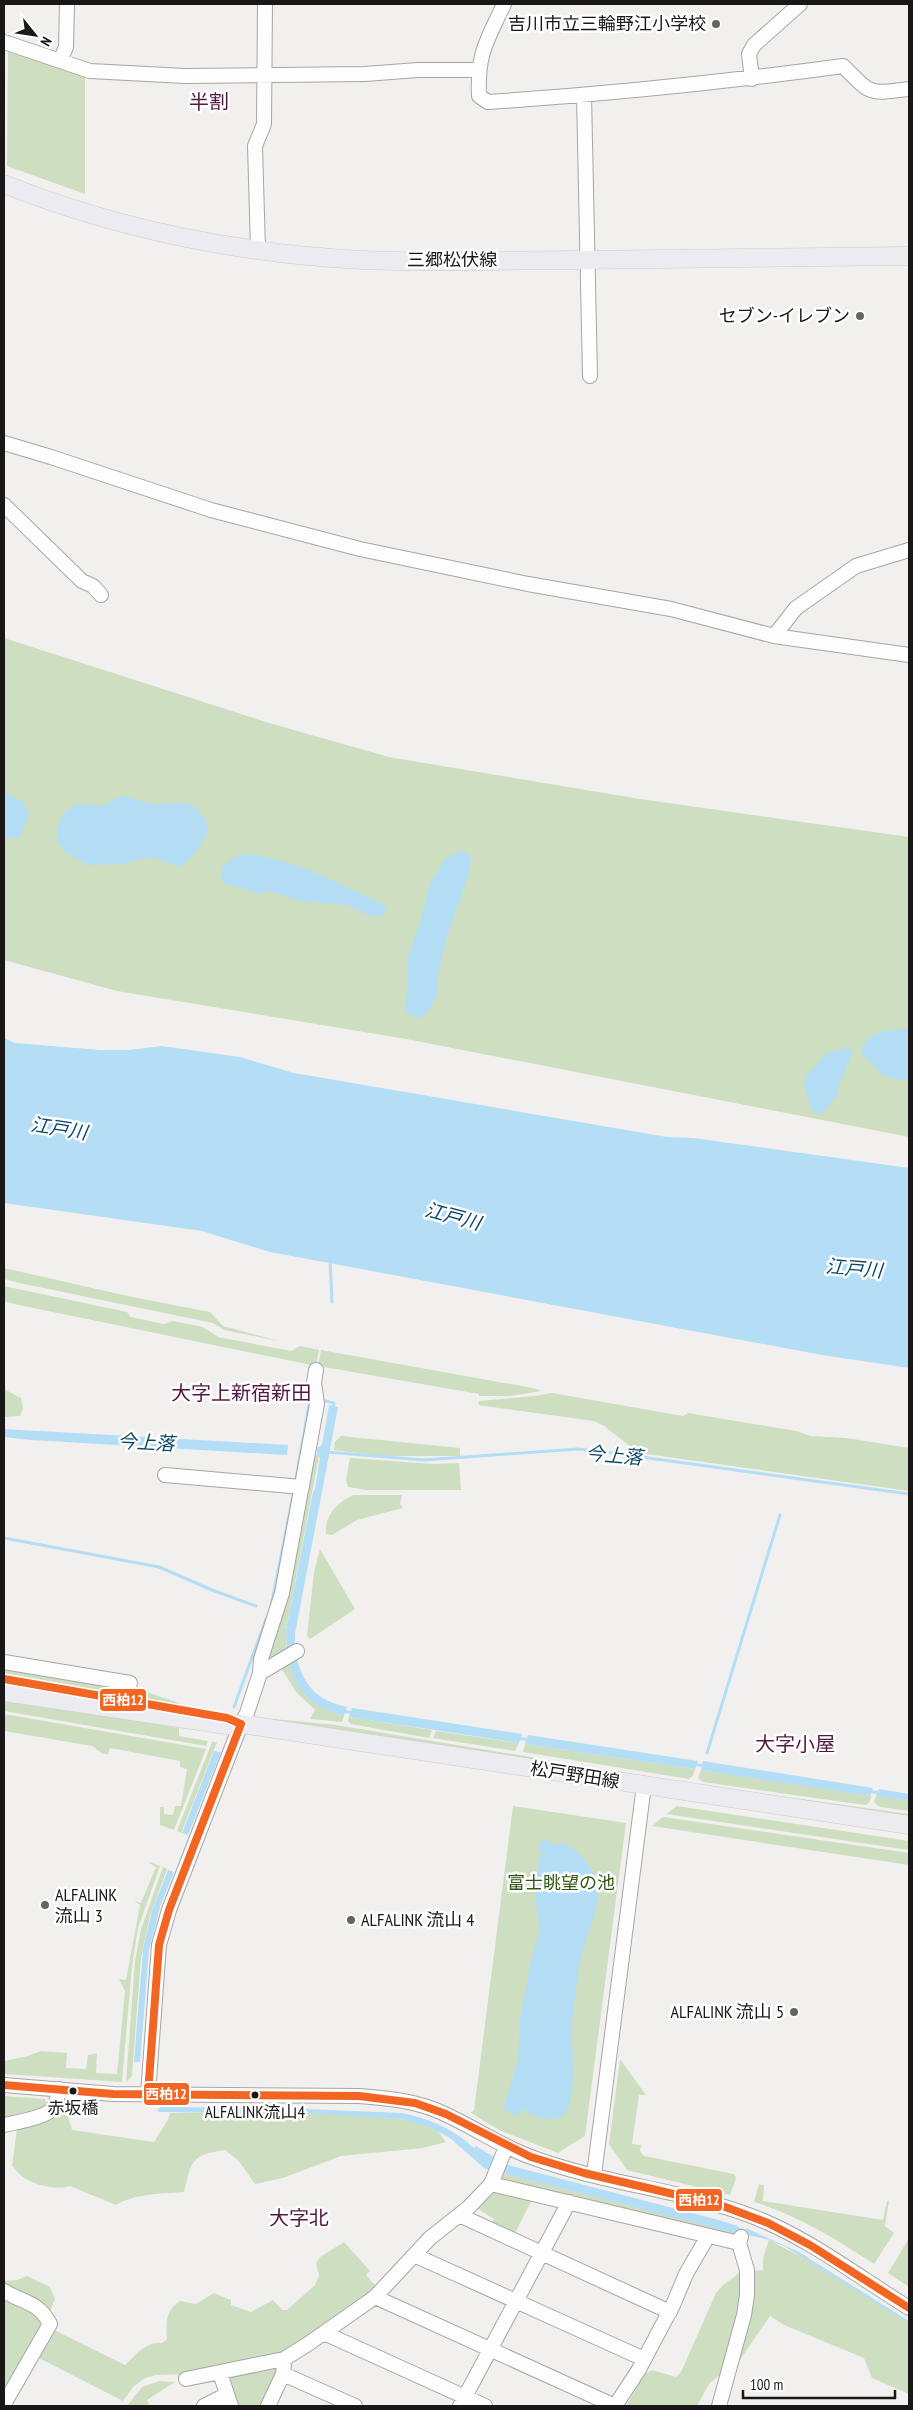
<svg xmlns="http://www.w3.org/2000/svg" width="913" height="2410" font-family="'PT Sans Narrow','Noto Sans JP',sans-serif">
	<rect width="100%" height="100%" fill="#f2f0ef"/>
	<path fill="#cddfc0" d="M8 52 85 76V194L7 166Z
		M4 638 269 723 389 757 640 799 909 837V1137L406 1039 117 991 4 960Z
		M4 1268 132 1297 210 1312 223 1326 279 1341 224 1330 213 1323 24 1284 4 1279Z
		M4 1286 127 1312 131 1317 164 1324 173 1321 203 1327 218 1337 291 1351 300 1346 319 1350 316 1366 14 1304 4 1301Z
		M321 1350 533 1388 542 1391 510 1396H479V1394L318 1366Z
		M4 1389 21 1398 23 1408 20 1416 4 1417Z
		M552 1393 683 1416 688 1413 796 1431 811 1436 847 1438 909 1448V1491L639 1453 604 1426 594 1421 478 1405 479 1401 535 1396Z
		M341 1436 460 1448V1456H383L334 1450 335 1442Z
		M317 1455 319 1456 286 1630 287 1655 274 1661 269 1652 314 1456Z
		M350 1458 433 1464 459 1463 461 1490H367L348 1487 346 1480Z
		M354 1495H402L400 1504 403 1508 357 1520 332 1535 326 1534C324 1516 338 1501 354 1495Z
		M320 1549 355 1609 310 1639 307 1636 314 1572Z
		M288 1660C295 1690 315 1708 344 1716L342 1722 310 1719 315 1710 297 1693 279 1665Z
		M4 1665 132 1687 179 1703V1705L4 1673Z
		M4 1700 179 1728V1736L208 1741 206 1746 4 1711Z
		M4 1714 206 1749 174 1830 160 1825V1807H164V1814L173 1815 175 1806H181L187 1769 180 1767V1761L110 1748 108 1754H103L92 1746 4 1731Z
		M349 1717 432 1730 429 1738 351 1724 348 1721Z
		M274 1719 336 1725 688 1783 269 1720Z
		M436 1731 519 1743 515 1751 433 1738Z
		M212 1742H217L181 1833 177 1831Z
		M525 1744 695 1769 693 1776 689 1779 523 1752Z
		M701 1770 872 1796 869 1803 865 1805 703 1782 698 1778Z
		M700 1785 909 1814V1818Z
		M876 1796 909 1801V1811L880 1807 874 1802Z
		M513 1806 626 1823 585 2136 558 2153 499 2130 471 2113 474 2110Z
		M677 1806 909 1841V1850L666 1814Z
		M663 1817 909 1853V1865L652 1826Z
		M150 1862 160 1866 138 1928 132 1966 122 2082 4 2074V2061L28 2056 41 2051 67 2053 66 2068 86 2069 88 2055 97 2053 96 2073 117 2074 125 1991 119 1979 126 1980 140 1905 134 1901 141 1903 156 1867 149 1863Z
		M163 1867 167 1869 150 1916 141 1957 132 2076 126 2082 135 1961 141 1929Z
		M620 2059 646 2095H639L632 2144 641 2145 640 2151 644 2156 734 2174 736 2178 730 2195 627 2170 609 2144Z
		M4 2096 45 2099 47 2106 38 2111 4 2119Z
		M64 2102 72 2130 154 2142 168 2120 170 2113C216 2113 408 2107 437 2130 440 2133 443 2139 446 2142L423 2148 341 2156 283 2178 255 2184 238 2160 225 2150C190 2155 192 2161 184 2192 161 2194 136 2193 116 2205L70 2186C57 2191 34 2185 23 2177 19 2175 16 2169 12 2166L17 2128 61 2108Z
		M502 2173 737 2233V2236L502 2182 500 2179Z
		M759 2184 764 2185 763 2201 883 2220 887 2201H889L885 2226 894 2233 874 2264C835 2239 799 2216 754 2202Z
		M492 2191 533 2198 513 2237 489 2226 494 2219 475 2207Z
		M909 2238V2287L888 2273Z
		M769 2240 817 2265 909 2324V2394L872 2378 864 2358 784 2325 770 2316 731 2373 750 2271 763 2270V2258Z
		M344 2242 370 2271 366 2275 377 2287 290 2351 195 2374 156 2375 145 2378 134 2386 123 2401 37 2357 54 2330 125 2365C136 2355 147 2341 162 2343L167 2339C166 2323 165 2311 180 2301L196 2304 214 2293 231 2300V2305L251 2312 273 2300 282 2310H287L315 2285 319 2276 316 2263 320 2257Z
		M742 2271 743 2300 728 2368 709 2384 697 2406H626L645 2374 652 2370 676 2377 681 2372 716 2293 723 2285Z
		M27 2276 50 2287 55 2299 49 2314 4 2287V2281L17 2280Z
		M4 2296 20 2302 43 2322 4 2396Z
		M276 2365 280 2371 263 2406H236L227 2376Z
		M159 2381 175 2382 147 2400 149 2404 147 2406H127L142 2387Z"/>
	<path fill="#b4ddf6" d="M4 791 23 802 29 814 19 838 4 837Z
		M121 796C135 797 143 804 155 804 185 804 193 795 209 827 202 845 196 856 180 867L151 857 122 864 88 865 65 852 57 841V826L66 811 77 804 102 806Z
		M459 851 466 852 471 858 470 871 447 936 437 981C442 995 430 1008 422 1019L405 1012V1000L408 990V957L421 919 431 881 445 859Z
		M243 854C295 859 335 882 382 904L387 910 380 916H370L347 905 300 901 271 891 257 894C252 889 232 887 223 883 216 868 229 858 243 854Z
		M909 1029V1081C903 1078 900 1080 894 1079 881 1077 870 1062 862 1053 861 1048 863 1046 866 1042 878 1027 893 1031 909 1029Z
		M4 1038 15 1043 100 1050H130L162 1046 240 1057 294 1073 667 1137 693 1138 909 1168V1368L822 1355 270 1252 202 1231 4 1203Z
		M849 1047 852 1054 838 1088V1094L822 1114 812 1111 804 1085 805 1077 827 1053Z
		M329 1405 338 1407 295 1634V1650L287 1655 286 1630 313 1492 315 1489 320 1458 317 1455V1448L322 1445Z
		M4 1429 288 1445 287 1455 31 1440 4 1437Z
		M296 1655C303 1685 316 1700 347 1707L344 1716C312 1707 296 1693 288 1660Z
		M352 1708 522 1734 519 1743 349 1717Z
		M528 1735 698 1761 695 1769 525 1744Z
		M214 1751 221 1752 188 1835 182 1833Z
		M703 1761 873 1788 870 1796 701 1770Z
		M879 1789 909 1794V1801L876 1796Z
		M546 1838 552 1845 563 1843C577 1848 597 1871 598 1886 599 1916 582 1943 578 1971 577 1987 574 2004 572 2020 570 2051 579 2085 565 2114 551 2125 535 2116 521 2109L517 2116 503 2109 518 2061 520 2019 531 1961 540 1930 535 1899 536 1879 541 1853 539 1844Z
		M168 1870 174 1872 161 1904 149 1950 140 2062H134L143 1949 152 1911Z
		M161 2107 284 2108 402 2113C428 2118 454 2129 474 2148L476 2146 494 2157 493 2159 495 2161 492 2171 484 2168 450 2138 430 2127 402 2119 327 2114 159 2112 157 2110Z
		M504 2164 715 2219 738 2226 736 2233 727 2231 502 2173Z
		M746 2228 799 2252 909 2321V2324L784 2246 769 2240 744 2234Z"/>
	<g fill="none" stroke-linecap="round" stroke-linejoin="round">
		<path stroke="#b4ddf6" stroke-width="3" d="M330 1258 332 1302
			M321 1400 334 1403 333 1408
			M326 1452 424 1460 578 1449 598 1451 909 1494
			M295 1484 310 1399
			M4 1538 159 1567 212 1590 256 1606
			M271 1606 294 1490
			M234 1707 266 1619
			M341 1711 355 1713
			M517 1738 530 1740
			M707 1753 780 1515
			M692 1764 706 1766
			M868 1791 881 1793
			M735 2228 748 2232"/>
		<g stroke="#a7a6a5" stroke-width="16">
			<path id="minor" d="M504 4C487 41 477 53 479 96L488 102C607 94 725 82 843 66 872 95 868 94 909 89
				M4 42 90 71 185 76 365 74 418 70H478
				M60 61 66 47 67 4
				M752 79 749 54 754 45 800 4
				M584 95 590 376
				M258 249 255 146 264 124 265 4
				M4 443 51 457 211 510 360 549 528 584 671 609 774 636 909 655
				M4 505 82 581 93 586 101 595
				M774 636 796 608 856 566 909 550
				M165 1475 302 1487
				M4 1662 130 1683
				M260 1673 297 1651
				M4 2085 113 2094 359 2096C384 2098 409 2100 433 2109 467 2122 497 2145 531 2157 601 2183 676 2189 746 2214 805 2235 857 2276 909 2308
				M148 2094 159 1945 169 1910 241 1724 247 1713 260 1673 261 1659 282 1593 317 1404 314 1383 316 1370
				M4 2125C16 2122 46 2118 53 2108 57 2103 58 2095 59 2089
				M506 2147 491 2184 739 2243
				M594 2175 644 1785
				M459 2215 670 2312
				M414 2255 644 2359
				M4 2291C23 2303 38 2301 50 2324L4 2404
				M375 2297 615 2406
				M324 2333 485 2406
				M220 2373 231 2406
				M283 2374 355 2406
				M186 2379 284 2359 308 2344 375 2297 430 2238 468 2208 491 2184
				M204 2406 226 2395
				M268 2406 283 2374 284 2365
				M460 2406 569 2202
				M615 2406 638 2371 673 2305 686 2274 708 2236
				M719 2406 744 2315 747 2295V2270L739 2243 741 2237"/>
		</g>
		<g stroke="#cccbcb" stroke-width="19">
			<path id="major" d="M4 184C116 229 241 254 362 260 434 263 506 260 578 260 689 259 799 258 909 256
				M4 1692 226 1725 241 1724 909 1825"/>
		</g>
		<use href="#minor" stroke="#fdfdfd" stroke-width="14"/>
		<use href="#major" stroke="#ececf0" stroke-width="18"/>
		<g stroke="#fffefe" stroke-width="11">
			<path id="bus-1" d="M4 1679 227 1718 241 1724
				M4 2085 113 2094 359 2096 415 2103 446 2114 531 2157 584 2173 720 2205 768 2223 810 2245 909 2308
				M148 2094 159 1945 169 1910 241 1724"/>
		</g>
		<use href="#bus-1" stroke="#f26522" stroke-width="8"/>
	</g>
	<g fill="#656463" stroke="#fffefe" stroke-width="2">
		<circle cx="716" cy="24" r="5"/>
		<circle cx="860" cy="316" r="5"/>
		<circle cx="45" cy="1905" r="5"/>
		<circle cx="351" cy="1920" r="5"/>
		<circle cx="794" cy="2012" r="5"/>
	</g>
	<g fill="#191817" stroke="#fffefe" stroke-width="2">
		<circle cx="73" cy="2091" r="4.5"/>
		<circle cx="255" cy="2095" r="4.5"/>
	</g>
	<g text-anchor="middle" stroke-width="5" stroke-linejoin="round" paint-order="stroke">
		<g font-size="17" fill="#191817" stroke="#fffefe">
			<text x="73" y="2114">赤坂橋</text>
			<text x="255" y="2118">ALFALINK流山4</text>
		</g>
		<g font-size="18" fill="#191817" stroke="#fffefe" text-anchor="end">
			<text x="706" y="30">吉川市立三輪野江小学校</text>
			<text x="850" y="322">セブン-イレブン</text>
			<text x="55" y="1901" text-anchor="start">ALFALINK<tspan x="55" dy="21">流山 3</tspan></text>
			<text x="361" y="1926" text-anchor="start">ALFALINK 流山 4</text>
			<text x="784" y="2018">ALFALINK 流山 5</text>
		</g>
		<g font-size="18" fill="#191817" stroke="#fffefe">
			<text x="452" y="266">三郷松伏線</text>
			<text transform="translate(575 1775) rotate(9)" y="6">松戸野田線</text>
		</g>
		<g font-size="18" fill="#325714" stroke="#fffefe">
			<text x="561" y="1889">富士眺望の池</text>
		</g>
		<g font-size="19" font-style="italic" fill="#084967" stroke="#fffefe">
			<text transform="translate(59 1128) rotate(9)" y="7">江戸川</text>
			<text transform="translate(453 1216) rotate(15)" y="7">江戸川</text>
			<text transform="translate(854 1268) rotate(5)" y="7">江戸川</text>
			<text transform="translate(146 1442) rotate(3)" y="7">今上落</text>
			<text transform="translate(614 1455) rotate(5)" y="7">今上落</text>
		</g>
		<g font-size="20" fill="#511840" stroke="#fffefe">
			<text x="209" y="109">半割</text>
			<text x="241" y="1400">大字上新宿新田</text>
			<text x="795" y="1751">大字小屋</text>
			<text x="299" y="2225">大字北</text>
		</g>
	</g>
	<g stroke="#fffefe" stroke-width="2">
		<rect x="99" y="1688" width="48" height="24" rx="5" fill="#f26522"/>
		<rect x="143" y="2082" width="47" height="24" rx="5" fill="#f26522"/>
		<rect x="675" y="2188" width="48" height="24" rx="5" fill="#f26522"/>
	</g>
	<g font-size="14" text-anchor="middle" font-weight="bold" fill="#fff">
		<text x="123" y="1705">西柏12</text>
		<text x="166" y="2099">西柏12</text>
		<text x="699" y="2205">西柏12</text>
	</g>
	<rect width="913" height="2410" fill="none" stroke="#191817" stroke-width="10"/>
	<g transform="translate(35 35) rotate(120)" stroke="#fffefe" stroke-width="4" paint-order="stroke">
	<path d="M0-4L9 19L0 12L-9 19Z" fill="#191817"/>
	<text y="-8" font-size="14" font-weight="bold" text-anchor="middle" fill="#191817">N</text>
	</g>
	<path d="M743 2390v8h152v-8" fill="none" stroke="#191817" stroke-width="2.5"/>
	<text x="750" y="2390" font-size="15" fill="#191817" stroke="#fffefe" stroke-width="4" paint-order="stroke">100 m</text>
</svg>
